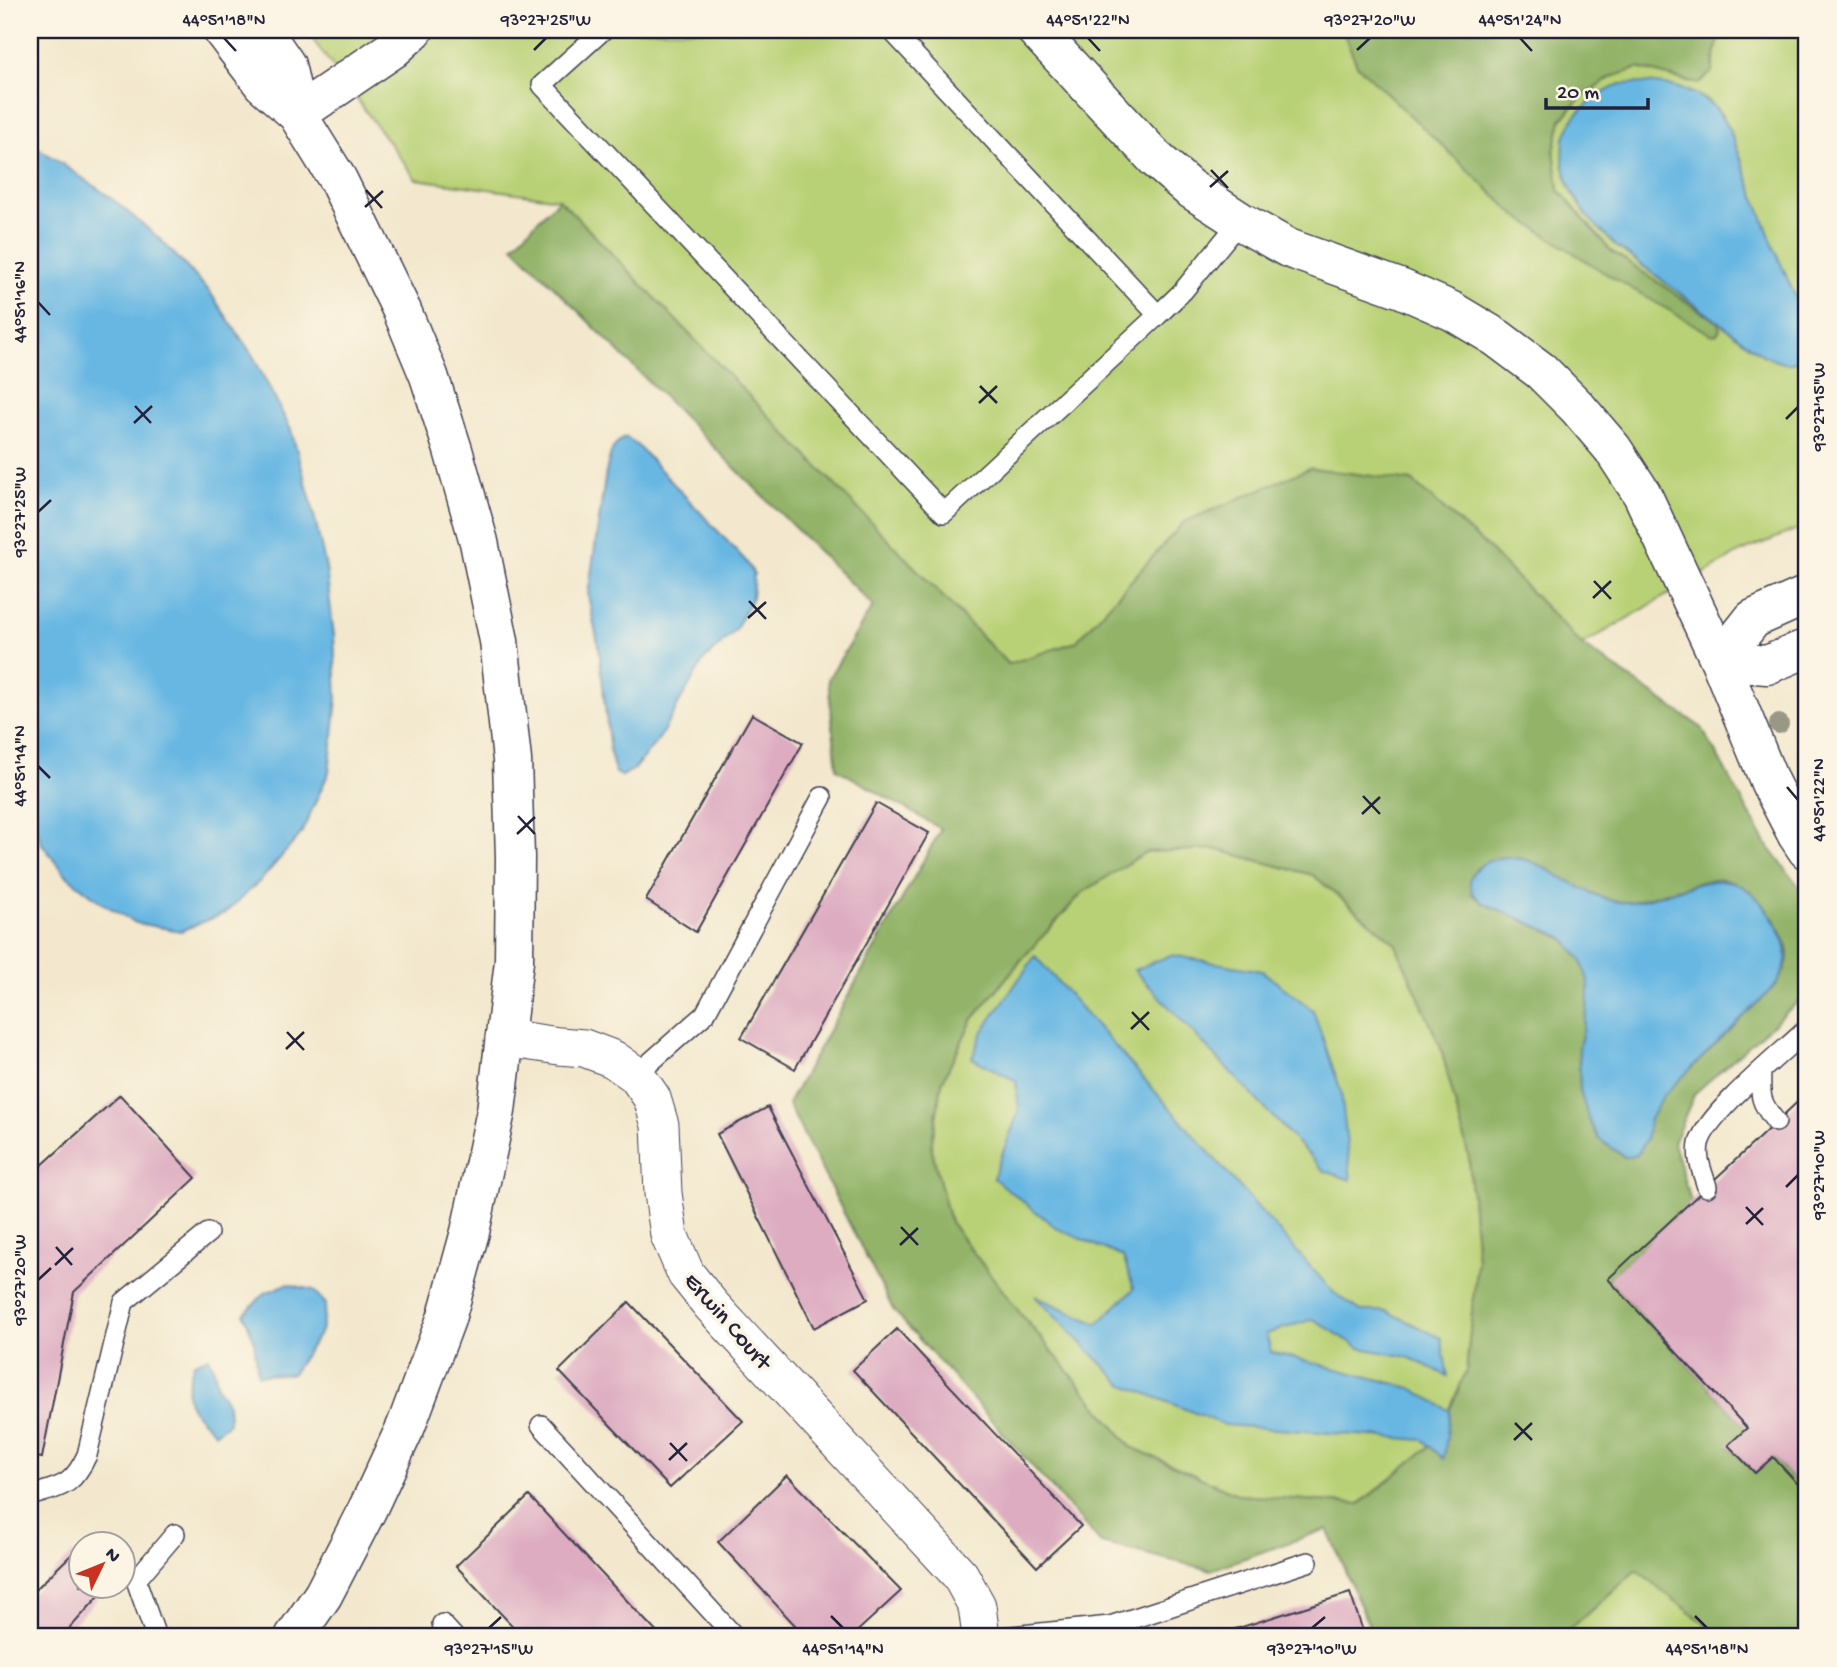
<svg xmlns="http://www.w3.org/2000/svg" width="1837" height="1667" font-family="'Gochi Hand',sans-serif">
	<rect width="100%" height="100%" fill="#fcf5e5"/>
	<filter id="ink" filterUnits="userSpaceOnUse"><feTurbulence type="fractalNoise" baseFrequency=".0143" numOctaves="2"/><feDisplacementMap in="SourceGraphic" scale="14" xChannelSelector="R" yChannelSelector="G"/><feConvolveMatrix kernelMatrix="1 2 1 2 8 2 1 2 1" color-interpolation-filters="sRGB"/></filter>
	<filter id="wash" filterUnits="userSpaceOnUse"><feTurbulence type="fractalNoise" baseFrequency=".00686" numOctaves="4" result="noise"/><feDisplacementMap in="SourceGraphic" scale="28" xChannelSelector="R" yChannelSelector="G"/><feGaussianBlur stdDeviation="1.57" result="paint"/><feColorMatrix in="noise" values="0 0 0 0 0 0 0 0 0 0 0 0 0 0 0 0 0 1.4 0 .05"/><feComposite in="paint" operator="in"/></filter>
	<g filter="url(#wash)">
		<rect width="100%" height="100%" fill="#f3e8cd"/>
		<path fill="#b9d176" stroke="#6e7a58" stroke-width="2" d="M322 30H1345L1344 34 1514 213 1718 323 1610 250 1559 190 1554 151 1561 120 1580 98 1612 77 1638 68 1699 84 1720 30H1807V318C1781 274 1765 223 1747 175 1739 155 1730 121 1715 107 1704 95 1686 91 1672 86L1564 139 1563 164 1570 188 1587 216 1615 245 1763 355 1798 362 1807 354V525L1739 553 1582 645 1488 548 1184 522 1076 642 1008 665 559 199 416 179 311 37Z
			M1214 849 1313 875 1395 943 1441 1048 1469 1158 1477 1260 1466 1372 1436 1441 1359 1504 1239 1495 1131 1447 1020 1313 950 1222 931 1147 942 1082 972 1020 1021 960 1082 893 1146 852Z
			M1636 1570 1722 1637H1561Z"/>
		<path fill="#92b367" stroke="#5a6a51" stroke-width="2" fill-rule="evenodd" d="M282 30H322L311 37 297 39Z
			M1345 30H1720L1712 72 1699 84 1638 68 1612 77 1580 98 1561 120 1554 151 1559 190 1610 250 1718 323 1720 329 1717 334 1712 335 1603 272 1514 214 1357 65 1344 34Z
			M559 199 1008 664 1076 642 1184 522 1310 468 1412 481 1488 548 1582 645 1702 728 1765 842 1807 897V994L1695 1093 1673 1143 1691 1202 1608 1279 1747 1428 1729 1446 1755 1473 1773 1457 1807 1494V1637H1722L1636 1570 1561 1637H1374L1327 1529 1211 1570 1101 1543 894 1311 788 1104 941 829 837 769 828 679 873 606 513 246ZM1214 849 1313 875 1395 943 1441 1048 1469 1158 1477 1260 1466 1372 1436 1441 1360 1504 1239 1495 1131 1447 1020 1313 950 1222 931 1147 942 1082 972 1020 1021 960 1082 893 1146 852ZM1722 879C1728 881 1733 881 1738 884 1759 896 1787 929 1788 955 1788 967 1782 975 1776 985L1663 1096 1650 1119 1646 1140 1638 1154 1624 1157 1599 1139 1580 1090 1579 1048 1587 1011 1589 984 1581 959 1563 938 1483 903 1472 894 1589 892 1615 902H1633L1701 882Z"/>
		<path fill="#68b7e3" stroke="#456c8f" stroke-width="2" d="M1646 83 1672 86 1695 94 1715 107 1730 131 1775 250 1798 303 1807 318V354C1789 369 1783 364 1763 355L1615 245 1587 216 1570 188 1563 164 1564 139 1575 116 1595 97 1620 84Z
			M30 142 110 197 160 239 209 291 253 356 291 430 310 497 326 568 334 636 337 698 329 772 301 834 261 880 225 913 181 931 136 923 102 903 68 877 42 844 30 810Z
			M626 437 637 445 746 561 754 574 752 597 735 631 704 660 658 740 634 769 622 776 615 772 610 753 599 648 588 595 606 472C610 456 610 445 626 437Z
			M1505 857C1512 858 1520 858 1526 860 1535 862 1543 867 1550 871 1571 882 1591 895 1613 901 1625 904 1638 901 1650 898 1711 881 1738 859 1777 926 1791 950 1789 963 1776 985L1663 1096 1650 1119 1646 1140 1638 1154 1625 1157 1599 1139 1588 1118 1580 1090 1579 1048 1587 1011 1589 984 1581 959 1563 937 1483 903C1455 881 1477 860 1505 857Z
			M1171 955 1262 971 1313 1010 1341 1091 1351 1180 1324 1171 1134 970Z
			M1035 956 1333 1292 1361 1311H1386L1441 1338 1448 1376 1408 1357 1360 1348 1313 1319 1266 1334 1271 1352 1411 1388 1450 1411 1444 1459 1423 1440 1225 1425 1122 1384 1035 1296 1097 1324 1134 1289 1123 1257 1058 1229 993 1178 1019 1111 1016 1081 972 1058 983 1031Z
			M287 1284 313 1290 326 1304 321 1331 292 1374 258 1375 254 1340 244 1314 265 1293Z
			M209 1357 214 1369 218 1388 228 1404 229 1423 215 1433C186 1404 181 1403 194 1363Z"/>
		<g id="blocks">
			<path fill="#ddacc1" d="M752 714 803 743 696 932 646 900Z
				M876 803 929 833 795 1069 741 1038Z
				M1807 1093V1494L1773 1457 1755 1473 1728 1445 1747 1428 1608 1279Z
				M120 1095 196 1178 74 1292 42 1458 30 1456V1176Z
				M768 1107 868 1299 814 1328 717 1134Z
				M629 1302 743 1421 670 1488 559 1371Z
				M897 1329 1081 1526 1037 1567 853 1370Z
				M787 1475 901 1591 851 1637H806L718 1542Z
				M529 1496 661 1637H523L456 1566Z
				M73 1553 80 1560V1586H108L62 1637H30V1595Z
				M1350 1593 1365 1637H1210Z"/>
		</g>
	</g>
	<g filter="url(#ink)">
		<use href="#blocks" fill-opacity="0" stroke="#414051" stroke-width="2"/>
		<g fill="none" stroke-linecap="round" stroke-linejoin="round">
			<g stroke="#414051" stroke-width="22">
				<path id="service" d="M603 30 542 85 944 513 1158 315 891 30
					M1158 315 1183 291 1240 221
					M1761 1071C1760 1097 1760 1102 1776 1122
					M636 1075 705 1014 822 797
					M1707 1187C1703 1173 1696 1159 1699 1144 1705 1115 1783 1052 1807 1029
					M541 1425 735 1637
					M30 1496C62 1486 72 1487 87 1455L124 1302 208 1233
					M442 1624 454 1637
					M154 1631 136 1580 175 1534
					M1002 1637 1110 1626 1308 1562"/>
			</g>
			<g stroke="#414051" stroke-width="39">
				<path id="minor" d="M504 1038 559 1046 584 1048 613 1059 636 1075 652 1098 660 1125 663 1193 669 1235 686 1274 711 1305 960 1575 977 1606 981 1637"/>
			</g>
			<g stroke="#414051" stroke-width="41">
				<path id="tertiary" d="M222 30 263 84 297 114 338 180 402 311 429 376 453 450 479 542 499 641 512 760 515 857 514 961 496 1111 470 1232 446 1319 406 1426 367 1510 323 1595 294 1637
					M262 30 286 65 297 114
					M1036 30 1156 159 1189 188 1240 221 1288 248 1402 289 1452 311 1497 338 1541 371 1577 407 1612 448 1642 494 1720 661 1770 783 1797 835 1807 850
					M297 114 393 49 414 30
					M1720 661 1753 619 1807 595
					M1720 661 1767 665 1807 648"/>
			</g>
			<use href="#service" stroke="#fff" stroke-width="19"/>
			<use href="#minor" stroke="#fff" stroke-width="37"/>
			<use href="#tertiary" stroke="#fff" stroke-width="38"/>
		</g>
		<circle fill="#999887" cx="1779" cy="724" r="10"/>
	</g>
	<path fill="none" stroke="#22223b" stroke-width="2.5" d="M224 38 236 51M1088 38 1100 51M1520 38 1532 51M534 50 546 38M1357 50 1370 38M1211 170 1228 188M1210 187 1228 171M366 190 382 208M365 207 383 191M38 302 50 315M980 386 997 403M979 403 997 386M135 406 151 423M1786 419 1798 407M134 423 152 406M38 512 51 500M1594 581 1611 599M1593 598 1611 581M749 601 766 619M748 618 766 602M38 766 50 778M1787 787 1798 800M1363 796 1380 814M1362 814 1380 797M518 816 535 834M517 834 535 817M1132 1012 1149 1030M1131 1029 1149 1012M287 1032 304 1050M286 1049 304 1032M1786 1187 1798 1175M1746 1207 1763 1225M1746 1224 1763 1208M901 1227 918 1245M900 1245 918 1228M56 1247 72 1265M55 1265 73 1248M38 1280 51 1268M1515 1423 1532 1440M1514 1440 1532 1423M670 1443 687 1461M669 1460 687 1443M831 1616 843 1628M1695 1616 1707 1628M489 1628 501 1617M1312 1628 1325 1617"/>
	<g text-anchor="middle" stroke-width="7" stroke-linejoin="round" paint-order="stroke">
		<g font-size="24" fill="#22223b" stroke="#fcf5e5">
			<text transform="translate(729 1320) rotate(49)" y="8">Erwin Court</text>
		</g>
	</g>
	<rect width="1837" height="1667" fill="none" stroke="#fcf5e5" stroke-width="77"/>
	<g transform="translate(102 1565) rotate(47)"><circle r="33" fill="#fcf5e5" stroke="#a5a1a1" stroke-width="2"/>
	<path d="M0-5L12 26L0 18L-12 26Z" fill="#c8321e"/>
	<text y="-10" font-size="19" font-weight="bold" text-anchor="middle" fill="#22223b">N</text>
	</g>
	<path d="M1546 98v10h102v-10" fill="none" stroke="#22223b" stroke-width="3.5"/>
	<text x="1557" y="98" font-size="21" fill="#22223b" stroke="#fcf5e5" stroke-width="5" paint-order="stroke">20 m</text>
	<rect x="38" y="38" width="1760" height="1590" fill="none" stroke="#22223b" stroke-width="2.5"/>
	<g font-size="18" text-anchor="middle" fill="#22223b">
		<text x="224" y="25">44°51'18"N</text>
		<text x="546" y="25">93°27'25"W</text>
		<text x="1088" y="25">44°51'22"N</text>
		<text x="1370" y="25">93°27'20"W</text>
		<text x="1520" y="25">44°51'24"N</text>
		<text transform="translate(19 302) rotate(-90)" y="6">44°51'16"N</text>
		<text transform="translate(1818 407) rotate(-90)" y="6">93°27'15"W</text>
		<text transform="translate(19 512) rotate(-90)" y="6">93°27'25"W</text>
		<text transform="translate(19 766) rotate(-90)" y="6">44°51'14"N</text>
		<text transform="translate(1818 800) rotate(-90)" y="6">44°51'22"N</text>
		<text transform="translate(1818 1175) rotate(-90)" y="6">93°27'10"W</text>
		<text transform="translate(19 1280) rotate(-90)" y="6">93°27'20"W</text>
		<text x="489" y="1654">93°27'15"W</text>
		<text x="843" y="1654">44°51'14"N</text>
		<text x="1312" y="1654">93°27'10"W</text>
		<text x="1707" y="1654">44°51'18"N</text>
	</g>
</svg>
